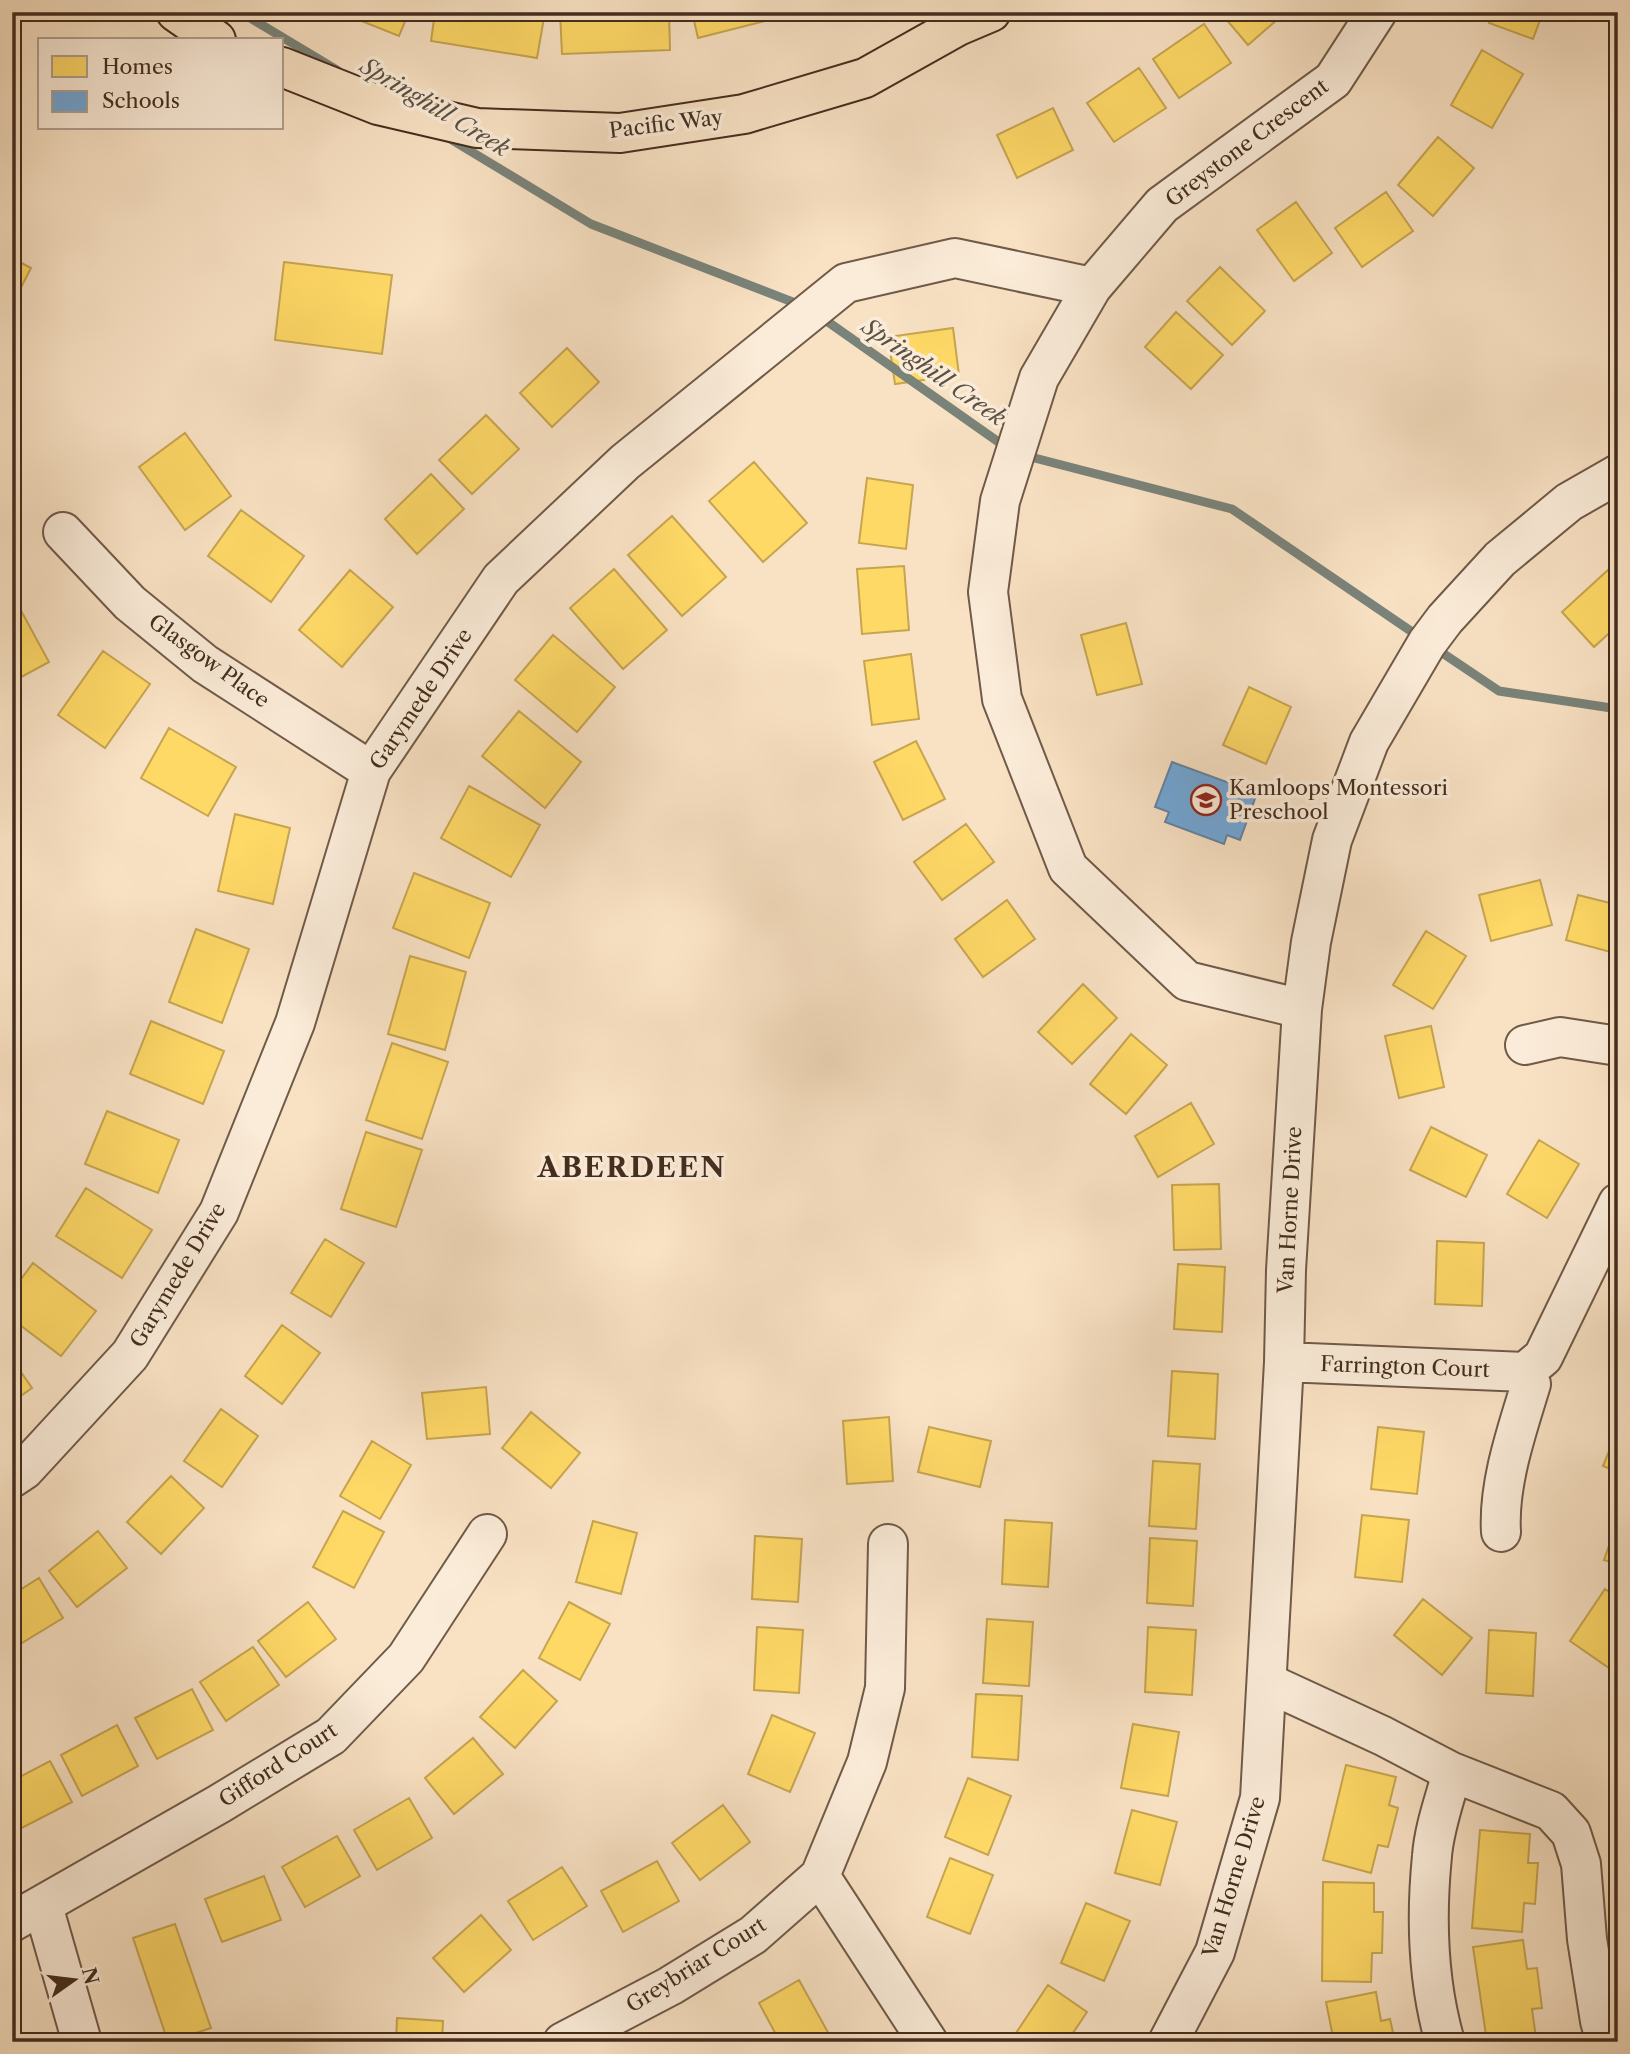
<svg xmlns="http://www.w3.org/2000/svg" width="1630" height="2054" font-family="'Libre Caslon Text',serif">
	<rect width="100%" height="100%" fill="#f9e2c4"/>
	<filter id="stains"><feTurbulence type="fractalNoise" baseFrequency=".00286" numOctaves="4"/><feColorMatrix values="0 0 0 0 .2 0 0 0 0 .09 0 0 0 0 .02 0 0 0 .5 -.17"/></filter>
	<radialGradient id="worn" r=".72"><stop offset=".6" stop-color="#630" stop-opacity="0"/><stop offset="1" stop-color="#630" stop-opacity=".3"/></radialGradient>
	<path fill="#ffd966" stroke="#c7a550" stroke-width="2" d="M339 12H409L399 36Z
		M435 12H545L537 58 431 41Z
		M560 12H669L670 50 562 54Z
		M692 12H800L698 38Z
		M1220 12H1286L1248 45Z
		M1493 12H1543L1533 39 1489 23Z
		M1204 24 1231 63 1179 98 1153 59Z
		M1482 50 1523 74 1492 128 1451 105Z
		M1139 68 1166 108 1114 142 1087 103Z
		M1053 108 1073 150 1017 178 997 135Z
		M1438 137 1474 168 1433 216 1398 185Z
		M1386 192 1413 231 1362 267 1335 228Z
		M1296 202 1332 253 1294 281 1257 230Z
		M12 258 31 268 12 305Z
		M284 262 392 275 382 354 275 340Z
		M1220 267 1265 311 1232 345 1187 301Z
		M1176 312 1223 355 1191 389 1145 347Z
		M953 328 959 375 895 384 888 337Z
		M567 348 599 382 552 427 520 393Z
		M486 415 519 449 472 494 439 460Z
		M185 433 231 496 185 530 139 467Z
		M754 462 807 523 763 562 709 501Z
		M431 474 464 509 417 554 385 519Z
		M867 478 913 485 906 549 859 543Z
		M241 510 304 556 271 602 208 556Z
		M672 516 726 577 682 616 628 555Z
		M904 566 909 630 862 634 857 569Z
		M614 569 667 630 623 669 570 608Z
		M350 570 393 607 342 667 299 630Z
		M1608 570 1618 581V625L1594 647 1562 612Z
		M12 594 49 662 12 682Z
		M1126 623 1142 684 1097 695 1081 635Z
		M553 635 615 687 577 732 515 680Z
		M103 651 150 684 105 748 58 715Z
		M911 654 919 719 872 725 864 661Z
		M1249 687 1291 707 1266 764 1223 745Z
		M519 711 581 762 545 808 482 756Z
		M169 728 236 767 208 816 141 778Z
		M916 741 945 799 903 820 874 762Z
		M469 786 540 825 511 877 441 838Z
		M235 814 290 828 273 904 218 891Z
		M966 824 994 862 942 900 914 862Z
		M414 873 490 903 469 958 393 928Z
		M1540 880 1552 925 1491 941 1479 895Z
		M1578 895 1618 905V954L1566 940Z
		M1007 900 1035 939 983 977 955 939Z
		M196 929 249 949 222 1023 169 1002Z
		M1426 931 1466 956 1433 1009 1393 985Z
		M410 956 466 972 445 1050 388 1034Z
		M1083 984 1117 1018 1072 1064 1038 1032Z
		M151 1021 224 1051 203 1104 130 1074Z
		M1431 1026 1444 1087 1399 1098 1385 1036Z
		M1131 1034 1167 1065 1126 1114 1090 1084Z
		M392 1043 448 1062 422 1139 366 1120Z
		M1191 1103 1214 1144 1158 1177 1135 1136Z
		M107 1111 179 1140 158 1193 85 1164Z
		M1431 1127 1487 1155 1466 1197 1410 1170Z
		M366 1132 422 1150 396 1227 341 1209Z
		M1539 1140 1579 1164 1547 1218 1507 1194Z
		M1219 1184 1221 1249 1174 1250 1172 1185Z
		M86 1188 152 1230 122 1278 56 1236Z
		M325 1239 364 1263 331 1317 291 1293Z
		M1437 1241 1484 1243 1482 1306 1435 1304Z
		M33 1263 96 1311 61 1356 12 1319V1291Z
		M1178 1264 1225 1267 1222 1332 1174 1329Z
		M282 1325 320 1353 282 1404 245 1376Z
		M12 1359 32 1388 12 1402Z
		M1172 1371 1218 1374 1215 1439 1168 1436Z
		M486 1387 490 1434 427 1439 422 1393Z
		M221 1409 258 1436 222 1487 184 1461Z
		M531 1412 580 1453 551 1488 502 1448Z
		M889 1417 893 1481 847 1484 843 1421Z
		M929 1427 991 1441 980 1487 918 1472Z
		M1378 1427 1424 1432 1417 1494 1371 1489Z
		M1618 1429V1472L1603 1466Z
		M372 1441 411 1465 380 1519 340 1496Z
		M1153 1461 1200 1464 1196 1529 1149 1526Z
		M171 1476 204 1508 161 1554 127 1522Z
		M343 1511 384 1532 354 1588 313 1567Z
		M1362 1515 1409 1520 1402 1582 1355 1577Z
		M1005 1520 1052 1523 1048 1587 1002 1584Z
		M1618 1520V1564L1604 1560Z
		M593 1521 637 1533 621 1594 576 1582Z
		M98 1531 127 1568 77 1607 49 1571Z
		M755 1536 802 1539 798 1602 752 1599Z
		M1150 1538 1197 1541 1193 1606 1147 1603Z
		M39 1578 63 1618 12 1649V1595Z
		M1605 1589 1618 1598V1654L1609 1668 1570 1641Z
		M1423 1599 1472 1638 1442 1675 1394 1635Z
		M308 1602 336 1639 286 1677 258 1641Z
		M569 1602 610 1624 580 1680 539 1658Z
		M987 1619 1033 1622 1029 1686 983 1683Z
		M757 1627 803 1630 799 1693 754 1690Z
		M1148 1627 1196 1630 1192 1695 1145 1692Z
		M1489 1630 1536 1633 1533 1696 1486 1693Z
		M253 1647 279 1685 226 1721 200 1682Z
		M523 1670 557 1701 515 1748 480 1717Z
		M192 1689 213 1730 157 1759 135 1718Z
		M976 1694 1022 1696 1018 1760 972 1757Z
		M772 1715 815 1733 790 1792 748 1774Z
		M1133 1724 1179 1732 1168 1796 1121 1788Z
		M117 1725 138 1766 82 1796 61 1755Z
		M473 1738 503 1774 454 1814 425 1778Z
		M50 1761 72 1802 16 1831 12 1824V1781Z
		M1346 1765 1396 1777 1389 1805 1398 1808 1388 1847 1378 1845 1371 1873 1323 1860Z
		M968 1778 1011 1796 988 1855 945 1837Z
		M409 1798 432 1838 377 1870 354 1830Z
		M723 1805 750 1842 700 1880 672 1843Z
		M1132 1810 1177 1822 1160 1885 1115 1873Z
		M1480 1830 1530 1834 1528 1863H1538L1535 1904 1524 1903 1522 1932 1472 1928Z
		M337 1836 360 1876 305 1907 282 1867Z
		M950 1858 993 1875 970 1934 927 1917Z
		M657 1861 679 1901 623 1932 601 1891Z
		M562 1867 587 1906 533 1940 508 1901Z
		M264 1876 281 1920 222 1942 205 1899Z
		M1323 1882 1374 1883V1912H1383L1382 1953H1372L1371 1982 1322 1981Z
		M1086 1903 1130 1921 1104 1981 1061 1963Z
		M481 1915 511 1950 464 1992 433 1958Z
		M175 1924 211 2028 168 2042 133 1938Z
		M1523 1940 1527 1969 1537 1968 1542 2008 1532 2009 1536 2038 1487 2042 1473 1947Z
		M799 1980 830 2036 820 2042H780L759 2003Z
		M1048 1985 1087 2012 1067 2042H1015L1012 2039Z
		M1376 1992 1381 2021 1390 2019 1395 2042H1334L1326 2002Z
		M397 2018 443 2021 442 2042H396Z"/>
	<path fill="#6fa8dc" stroke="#6283a3" stroke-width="2" d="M1172 762 1257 793 1240 840 1227 835 1224 844 1165 822 1169 812 1155 807Z"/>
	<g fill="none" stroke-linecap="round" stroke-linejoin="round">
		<path stroke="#7a837a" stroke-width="9" d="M242 13 337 70
			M447 137 591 224 803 306
			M821 317 1007 448
			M1023 455 1232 509 1421 638
			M1435 648 1499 691 1618 709"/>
		<g stroke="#705a48" stroke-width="42">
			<path id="minor" d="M63 532 130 603 205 664 371 771
				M1302 1009 1187 981 1068 868 1002 699 988 592 1000 501 1039 378 1092 287 1162 205 1333 80 1377 12
				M1525 1045 1560 1037 1618 1046
				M1284 1362 1525 1372 1543 1357 1618 1203
				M12 1478 24 1470 130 1355 219 1212 295 1023 371 771 501 579 625 462 846 283 955 258 1092 287
				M1501 1532C1498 1484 1517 1430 1531 1384L1525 1372
				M1268 1683 1383 1736 1452 1772 1551 1811 1571 1833 1581 1864 1587 1939 1600 2021 1606 2042
				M820 1876 928 2042
				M43 1906 82 2042
				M12 1922 219 1804 331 1736 406 1658 487 1534
				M563 2042 670 1986 753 1935 820 1876 867 1762 885 1688 888 1544
				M1168 2042 1215 1952 1260 1798 1284 1362 1286 1270 1302 1009 1311 942 1332 840 1369 742 1427 643 1445 619 1500 559 1569 502 1618 474
				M1445 2042C1428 1983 1426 1916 1432 1856 1434 1828 1445 1799 1452 1772"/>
		</g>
		<g stroke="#432d1e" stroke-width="42">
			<path id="major" d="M176 12 216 40
				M282 67 378 105 477 128 620 133 744 114 865 78 958 26 991 12"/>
		</g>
		<use href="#minor" stroke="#fbecd9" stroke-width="38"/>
		<use href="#major" stroke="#f9e2c4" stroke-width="38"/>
	</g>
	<defs>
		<g id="school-ring" transform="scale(1.575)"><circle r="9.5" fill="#fbecd9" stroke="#8f2418" stroke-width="1.5"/><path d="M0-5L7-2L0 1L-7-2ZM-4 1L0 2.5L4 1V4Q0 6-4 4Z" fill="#8f2418"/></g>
	</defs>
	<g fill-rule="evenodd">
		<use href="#school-ring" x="1206" y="800"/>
	</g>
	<g text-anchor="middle" stroke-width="7" stroke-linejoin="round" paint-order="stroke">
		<g font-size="21" fill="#432d1e" stroke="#fbecd9">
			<text transform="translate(666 124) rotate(-7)" y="7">Pacific Way</text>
			<text transform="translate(1247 143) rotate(-37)" y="7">Greystone Crescent</text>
			<text transform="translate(209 661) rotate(36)" y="7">Glasgow Place</text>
			<text transform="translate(421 699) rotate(-56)" y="7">Garymede Drive</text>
			<text transform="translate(1290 1210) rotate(-87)" y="7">Van Horne Drive</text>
			<text transform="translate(178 1275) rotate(-59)" y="7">Garymede Drive</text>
			<text transform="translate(1405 1367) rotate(2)" y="7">Farrington Court</text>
			<text transform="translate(278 1765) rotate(-33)" y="7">Gifford Court</text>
			<text transform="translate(1234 1877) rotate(-73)" y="7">Van Horne Drive</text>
			<text transform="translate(696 1965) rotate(-32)" y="7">Greybriar Court</text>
		</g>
		<g font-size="21" fill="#432d1e" stroke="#fbecd9" text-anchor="start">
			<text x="1229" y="795">Kamloops Montessori<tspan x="1229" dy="24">Preschool</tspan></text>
		</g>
		<g font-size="23" font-style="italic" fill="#5a5144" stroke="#fbecd9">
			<text transform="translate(435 107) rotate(31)" y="8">Springhill Creek</text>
			<text transform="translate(934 372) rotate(35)" y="8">Springhill Creek</text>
		</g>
		<g font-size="28" font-weight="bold" letter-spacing="2" fill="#432d1e" stroke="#fbecd9">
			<text x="632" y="1177">ABERDEEN</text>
		</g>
	</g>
	<rect width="1630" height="2054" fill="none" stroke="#f9e2c4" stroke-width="42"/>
	<rect x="14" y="14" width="1602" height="2026" fill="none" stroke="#432d1e" stroke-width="3.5"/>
	<rect x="21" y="21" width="1588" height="2012" fill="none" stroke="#432d1e" stroke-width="2"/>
	<rect x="38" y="38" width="245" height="91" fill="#fbecd9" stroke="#b1a08e" stroke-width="2"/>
	<rect x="52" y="56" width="35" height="21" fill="#ffd966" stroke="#b1a08e" stroke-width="2"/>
	<text x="102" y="74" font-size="21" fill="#432d1e">Homes</text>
	<rect x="52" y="91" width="35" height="21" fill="#6fa8dc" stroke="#b1a08e" stroke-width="2"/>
	<text x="102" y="108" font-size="21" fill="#432d1e">Schools</text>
	<g transform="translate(74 1980) rotate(76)" stroke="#fbecd9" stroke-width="5" paint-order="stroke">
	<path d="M0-5L12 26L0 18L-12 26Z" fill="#432d1e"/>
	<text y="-10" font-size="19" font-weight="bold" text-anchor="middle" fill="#432d1e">N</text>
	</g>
	<rect width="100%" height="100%" filter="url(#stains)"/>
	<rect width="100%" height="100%" fill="url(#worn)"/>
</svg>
